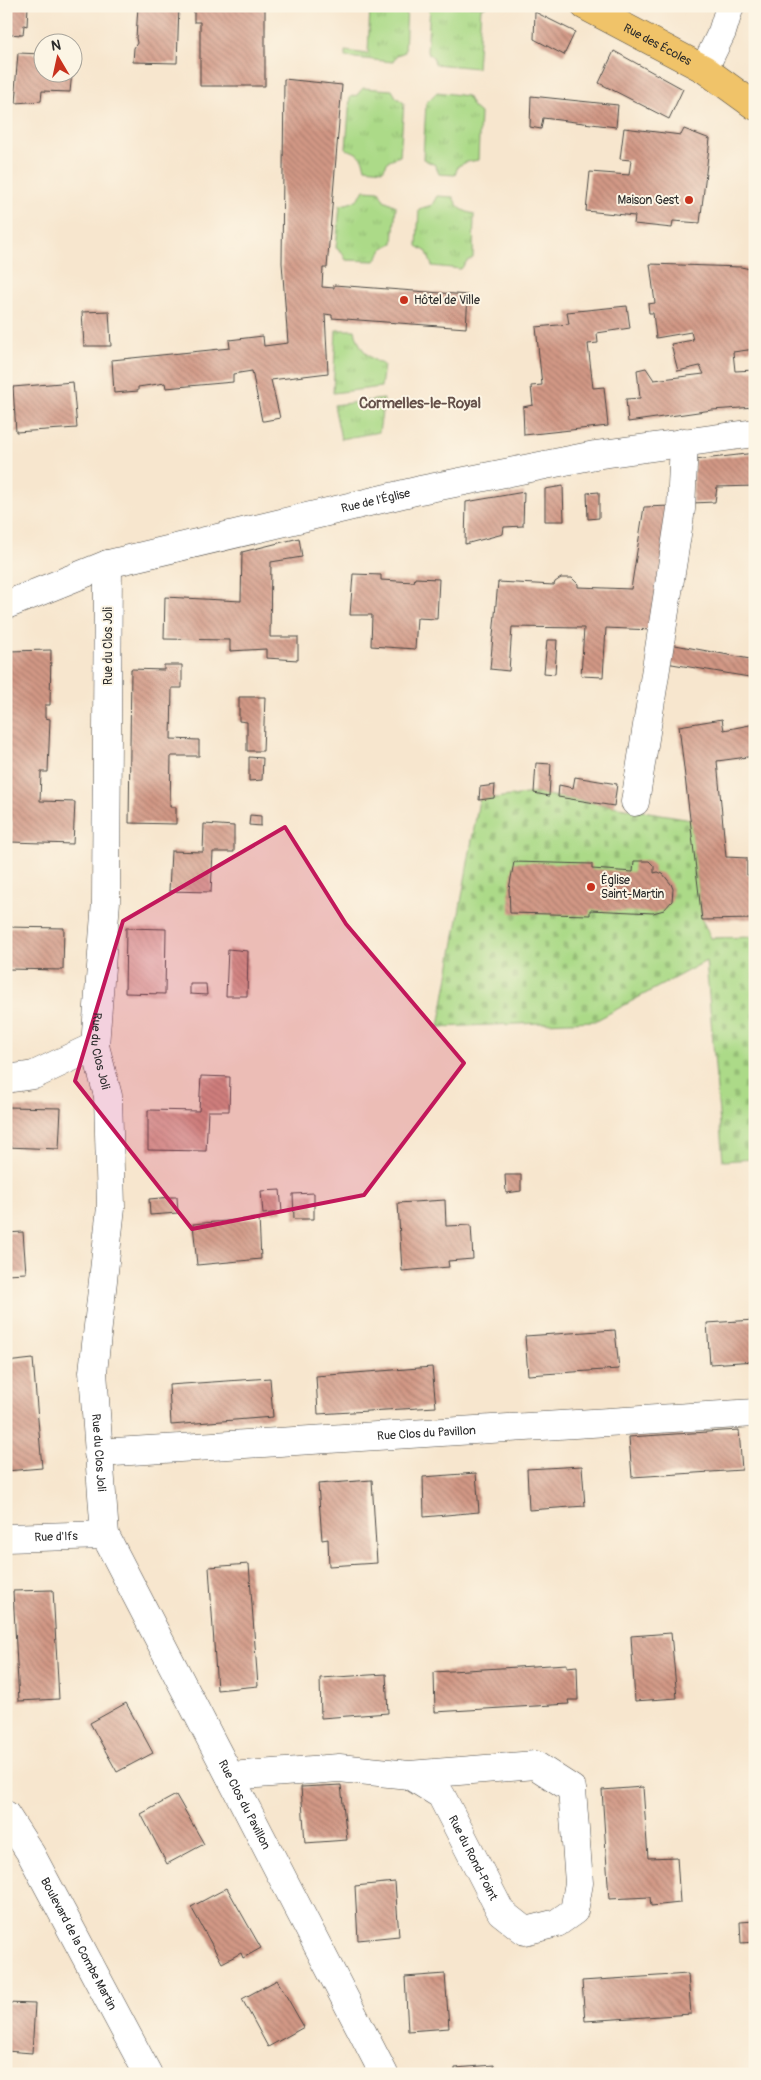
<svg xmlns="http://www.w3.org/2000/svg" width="761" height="2080" font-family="Pangolin,sans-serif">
	<defs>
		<pattern id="grass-tufts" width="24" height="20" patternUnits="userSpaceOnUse" patternTransform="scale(1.25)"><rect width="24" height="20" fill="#acda88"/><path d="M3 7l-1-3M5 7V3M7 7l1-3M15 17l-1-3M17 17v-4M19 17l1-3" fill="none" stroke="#94bb76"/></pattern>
		<pattern id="cemetery-stones" width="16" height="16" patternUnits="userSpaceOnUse" patternTransform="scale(1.25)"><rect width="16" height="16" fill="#acda88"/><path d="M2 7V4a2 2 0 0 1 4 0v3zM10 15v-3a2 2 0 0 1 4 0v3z" fill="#94bb76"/></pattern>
		<pattern id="building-back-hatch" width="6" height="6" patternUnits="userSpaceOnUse" patternTransform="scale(1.25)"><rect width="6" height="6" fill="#d29885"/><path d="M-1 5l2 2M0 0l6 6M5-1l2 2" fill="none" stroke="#ab7c6d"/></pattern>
	</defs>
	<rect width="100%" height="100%" fill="#fcf5e5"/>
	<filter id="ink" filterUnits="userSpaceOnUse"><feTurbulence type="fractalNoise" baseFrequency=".02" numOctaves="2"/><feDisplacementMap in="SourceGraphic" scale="10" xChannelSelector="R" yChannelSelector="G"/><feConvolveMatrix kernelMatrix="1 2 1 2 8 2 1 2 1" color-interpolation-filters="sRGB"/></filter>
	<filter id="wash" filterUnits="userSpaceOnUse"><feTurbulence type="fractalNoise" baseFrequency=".0096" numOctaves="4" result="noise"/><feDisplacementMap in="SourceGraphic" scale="20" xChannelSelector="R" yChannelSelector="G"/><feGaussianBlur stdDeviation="1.12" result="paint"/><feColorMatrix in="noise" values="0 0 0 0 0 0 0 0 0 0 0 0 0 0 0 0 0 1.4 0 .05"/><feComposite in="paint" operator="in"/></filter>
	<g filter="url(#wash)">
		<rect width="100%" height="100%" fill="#f7e6ce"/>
		<path fill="url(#grass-tufts)" stroke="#6c825a" d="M370 6H407L405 52 397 55 393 62 345 57V51L368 54Z
			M430 6H486L481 8 477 68 435 64 433 57 427 52Z
			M363 88 392 90 396 97 404 103 400 156 389 160 383 170 365 168C363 156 357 152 346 149L350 97 357 95Z
			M437 92 467 96 473 107 480 113 478 160 467 162 458 166 455 175 439 174 435 165 423 159 426 103Z
			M364 190 379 191 384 200 396 206 393 243 383 248 375 261 346 260 342 252 336 248 340 205C353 203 358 201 364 190Z
			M437 196 453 197C458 208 462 211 474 214L473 258 467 261 461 269 432 266 427 252 417 246 419 209 432 205Z
			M336 330H355C359 348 367 358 384 365L381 387 333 393Z
			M384 399 379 432 341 439 334 405Z"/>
		<path fill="url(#cemetery-stones)" stroke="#6c825a" d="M534 793 691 819 702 920 711 938 755 937V1159L723 1161 706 961 595 1021 439 1027 479 800Z"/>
		<g id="blocks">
			<path fill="url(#building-back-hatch)" d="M8 6H28L27 26 24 25 23 35 6 34Z
				M138 6H179L177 63 133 62 134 48 137 43 136 38Z
				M194 6H265V86H200V22H194Z
				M535 12 575 32 564 55 534 39Z
				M614 51 683 89 669 119 599 83Z
				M18 53 42 54V72H72L70 92 42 91 41 101 16 103 17 90H15Z
				M284 79 342 85 327 268H323L322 287 334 288V285L468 295 466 328 332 318V315L325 314 328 373 271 380 280 418 264 421H262L252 371 233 374V382L166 388 165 383 138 387V391L114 393 112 360 230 348 229 340 263 336 264 346 288 343 282 263Z
				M531 96 618 105 616 127 543 118 541 129 530 127Z
				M624 128 681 135 684 129 710 139 700 223 673 221 672 228 634 224 635 216 586 211 590 172 629 175 631 160 620 159Z
				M650 264 741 267 755 270V349L733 352 735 371 755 370V407L712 410 628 422 626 399 640 398 637 370 646 368 654 380 704 374 700 366 678 371 671 344 693 340 691 332 656 338 653 313H649L648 304 655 303Z
				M627 306 630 328 597 333 598 343 588 344 593 388 604 387 608 426 524 435 523 407 533 405 531 386 542 385 536 327 569 324 567 312Z
				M109 311 111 346H84L82 312Z
				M73 382 77 428 16 432 13 387Z
				M755 453V486L717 487 715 502 692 503 695 460Z
				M563 486 564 521H545V489Z
				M524 492 523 526 504 527 503 534 465 544 466 502Z
				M599 492V518L588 519 587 493Z
				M671 506 652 630 606 628 603 677 581 676 584 628 512 627 509 671 490 669 498 582 554 585 555 582 561 578H572L578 584V587L631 589 644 507Z
				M299 538 302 557 271 562 270 637H298V660L266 658V649L230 651V640L164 639 165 597 241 601 242 552Z
				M353 574 381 575V580L414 582 415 578 439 579 437 619 417 618 415 649 371 646 372 615H350Z
				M547 640H557L555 674 544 673Z
				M670 644 755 660V678L666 663Z
				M51 650 50 705H45V718L50 719 48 772H41L40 801 75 802 73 844 11 842 12 821 6 820V703L8 651Z
				M164 665H182V688H172L171 739 199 740V756H171L170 807H176V824L129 823 131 669 164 670Z
				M239 697H265L263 751H247V722L239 721Z
				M722 719 724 730 755 724V756L717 761 726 857 747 858V875H755V919L702 920 679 726Z
				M249 757 263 758 262 780 249 781Z
				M536 763 551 764 549 796 534 793Z
				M575 777 617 784 614 806 558 797 559 785 573 788Z
				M495 785 494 798 479 800 480 787Z
				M250 815 261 816V826L249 825Z
				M204 824 234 826V852H213L211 892 169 891 171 851 203 852Z
				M634 861H649L654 866V873L658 872 663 874 671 884 673 889 672 901 664 910 653 913 590 910V915L510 913 509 889 514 862 592 864V869L633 872Z
				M6 927 64 928 63 970 6 969Z
				M126 928 166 929 165 994 125 993Z
				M228 949 248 951 247 996H226Z
				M190 984H206L207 995 190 994Z
				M201 1076 230 1077 229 1111H208L206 1151 148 1150V1110L199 1111Z
				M6 1107 61 1108 59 1149 6 1147Z
				M505 1175H521V1191L506 1193Z
				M280 1190 282 1212 263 1214 261 1191Z
				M314 1193V1219H294L293 1194Z
				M172 1197H177L178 1213 150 1215 149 1199Z
				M445 1200 446 1226 471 1225 473 1259 448 1261 449 1267 402 1271 398 1203Z
				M259 1218 261 1259 197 1265 193 1224Z
				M23 1232 26 1273 6 1274V1233Z
				M755 1320V1361L710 1364 707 1323Z
				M615 1330 619 1369 528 1375 525 1336Z
				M33 1359 42 1468 6 1471V1362Z
				M432 1367 436 1407 318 1414 316 1376Z
				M270 1378 273 1417 171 1425 169 1385Z
				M739 1430 742 1470 632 1477 629 1437Z
				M582 1466 585 1506 529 1510 527 1469Z
				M476 1473 479 1512 424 1517 423 1477Z
				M372 1480 377 1563 329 1566 328 1539 322 1540 318 1484Z
				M249 1564 258 1686 217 1690 209 1567Z
				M53 1590 59 1699 19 1701 13 1591Z
				M671 1633 677 1698 635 1701 631 1636Z
				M567 1664V1667L577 1666 578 1700H568L569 1704 435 1712 434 1672Z
				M386 1674 388 1713 321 1718 320 1678Z
				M126 1703 153 1753 117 1772 90 1723Z
				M341 1785 347 1840 305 1843 301 1787Z
				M643 1787 648 1858 677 1857 680 1903 651 1906 650 1897 609 1899 602 1790Z
				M176 1795 204 1844 167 1864 141 1814Z
				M395 1882 399 1936 358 1940 355 1886Z
				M227 1888 261 1948 243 1958 241 1953 222 1963 191 1907Z
				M755 1921V1942L741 1943 740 1922Z
				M445 1974 449 2028 408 2031 405 1977Z
				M688 1974 691 2014 585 2021 582 1981Z
				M277 1980 304 2027 268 2047 242 1999Z
				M6 2003 35 2004 32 2053 6 2051Z
				M494 2065 495 2074H455V2068Z"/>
		</g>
	</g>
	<g filter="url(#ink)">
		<use href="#blocks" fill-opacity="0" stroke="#4a4743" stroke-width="1"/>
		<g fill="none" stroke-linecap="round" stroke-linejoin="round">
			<g stroke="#4a4743" stroke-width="29">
				<g id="minor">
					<path d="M704 69 722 32 730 6"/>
					<path id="s1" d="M108 564 106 901 95 1046 108 1096 111 1207 93 1372 105 1535 384 2074"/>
					<path id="s2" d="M6 605 108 564 420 490 595 455 755 433"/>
					<path d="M635 802 681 509 684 442"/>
					<path d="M6 1079 34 1075 95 1046"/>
					<path id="s3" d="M98 1453 755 1413"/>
					<path id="s4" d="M6 1538 105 1535"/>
					<path id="s5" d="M230 1776 339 1768 409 1775 441 1795 501 1912 525 1931 557 1923 574 1911 579 1883 572 1789 535 1765 409 1775"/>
					<path id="s6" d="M6 1815 31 1854 148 2074"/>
				</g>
			</g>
			<g stroke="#4a4743" stroke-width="29">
				<g id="major">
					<path id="s7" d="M585 6 704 69 755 106"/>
				</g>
			</g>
			<use href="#minor" stroke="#fff" stroke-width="28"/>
			<use href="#major" stroke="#f0c369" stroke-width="28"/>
		</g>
	</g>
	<path fill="#c2185b" fill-opacity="0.2" stroke="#c2185b" stroke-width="4" stroke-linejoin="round" d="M285 827 346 924 464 1063 364 1195 192 1229 75 1081 123 921Z"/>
	<g fill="#c8321e" stroke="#fcf5e5" stroke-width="2">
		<circle cx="689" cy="200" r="5"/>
		<circle cx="404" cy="300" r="5"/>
		<circle cx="591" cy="887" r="5"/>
	</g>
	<g text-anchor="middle" stroke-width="4" stroke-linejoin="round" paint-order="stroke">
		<g font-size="12" fill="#2b2b2b" stroke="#fcf5e5">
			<text dy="4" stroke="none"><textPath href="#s7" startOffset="82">Rue des Écoles</textPath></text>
			<text dy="4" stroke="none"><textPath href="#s2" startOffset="385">Rue de l'Église</textPath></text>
			<text transform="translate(108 646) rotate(-90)" y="4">Rue du Clos Joli</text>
			<text dy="4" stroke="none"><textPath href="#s1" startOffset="488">Rue du Clos Joli</textPath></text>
			<text dy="4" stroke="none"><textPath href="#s3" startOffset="329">Rue Clos du Pavillon</textPath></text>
			<text dy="4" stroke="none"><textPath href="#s1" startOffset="892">Rue du Clos Joli</textPath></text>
			<text dy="4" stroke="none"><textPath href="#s4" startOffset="50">Rue d'Ifs</textPath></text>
			<text dy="4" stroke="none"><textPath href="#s1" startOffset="1278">Rue Clos du Pavillon</textPath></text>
			<text dy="4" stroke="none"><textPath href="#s5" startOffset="288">Rue du Rond-Point</textPath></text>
			<text dy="4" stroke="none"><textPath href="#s6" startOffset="148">Boulevard de la Combe Martin</textPath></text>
		</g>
		<g font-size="12" fill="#2b2b2b" stroke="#fcf5e5" text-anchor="start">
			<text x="679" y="204" text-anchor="end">Maison Gest</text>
			<text x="414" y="304">Hôtel de Ville</text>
			<text x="601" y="884">Église<tspan x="601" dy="14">Saint-Martin</tspan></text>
		</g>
		<g font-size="15" font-weight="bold" fill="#65514a" stroke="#fcf5e5">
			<text x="420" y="408">Cormelles-le-Royal</text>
		</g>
	</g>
	<rect width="761" height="2080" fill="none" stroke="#fcf5e5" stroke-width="25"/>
	<g transform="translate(58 58) rotate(351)"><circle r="24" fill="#fcf5e5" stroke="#a8a49b"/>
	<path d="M0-4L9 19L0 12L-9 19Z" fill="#c8321e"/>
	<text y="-8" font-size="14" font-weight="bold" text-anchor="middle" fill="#2b2b2b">N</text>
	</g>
</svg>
